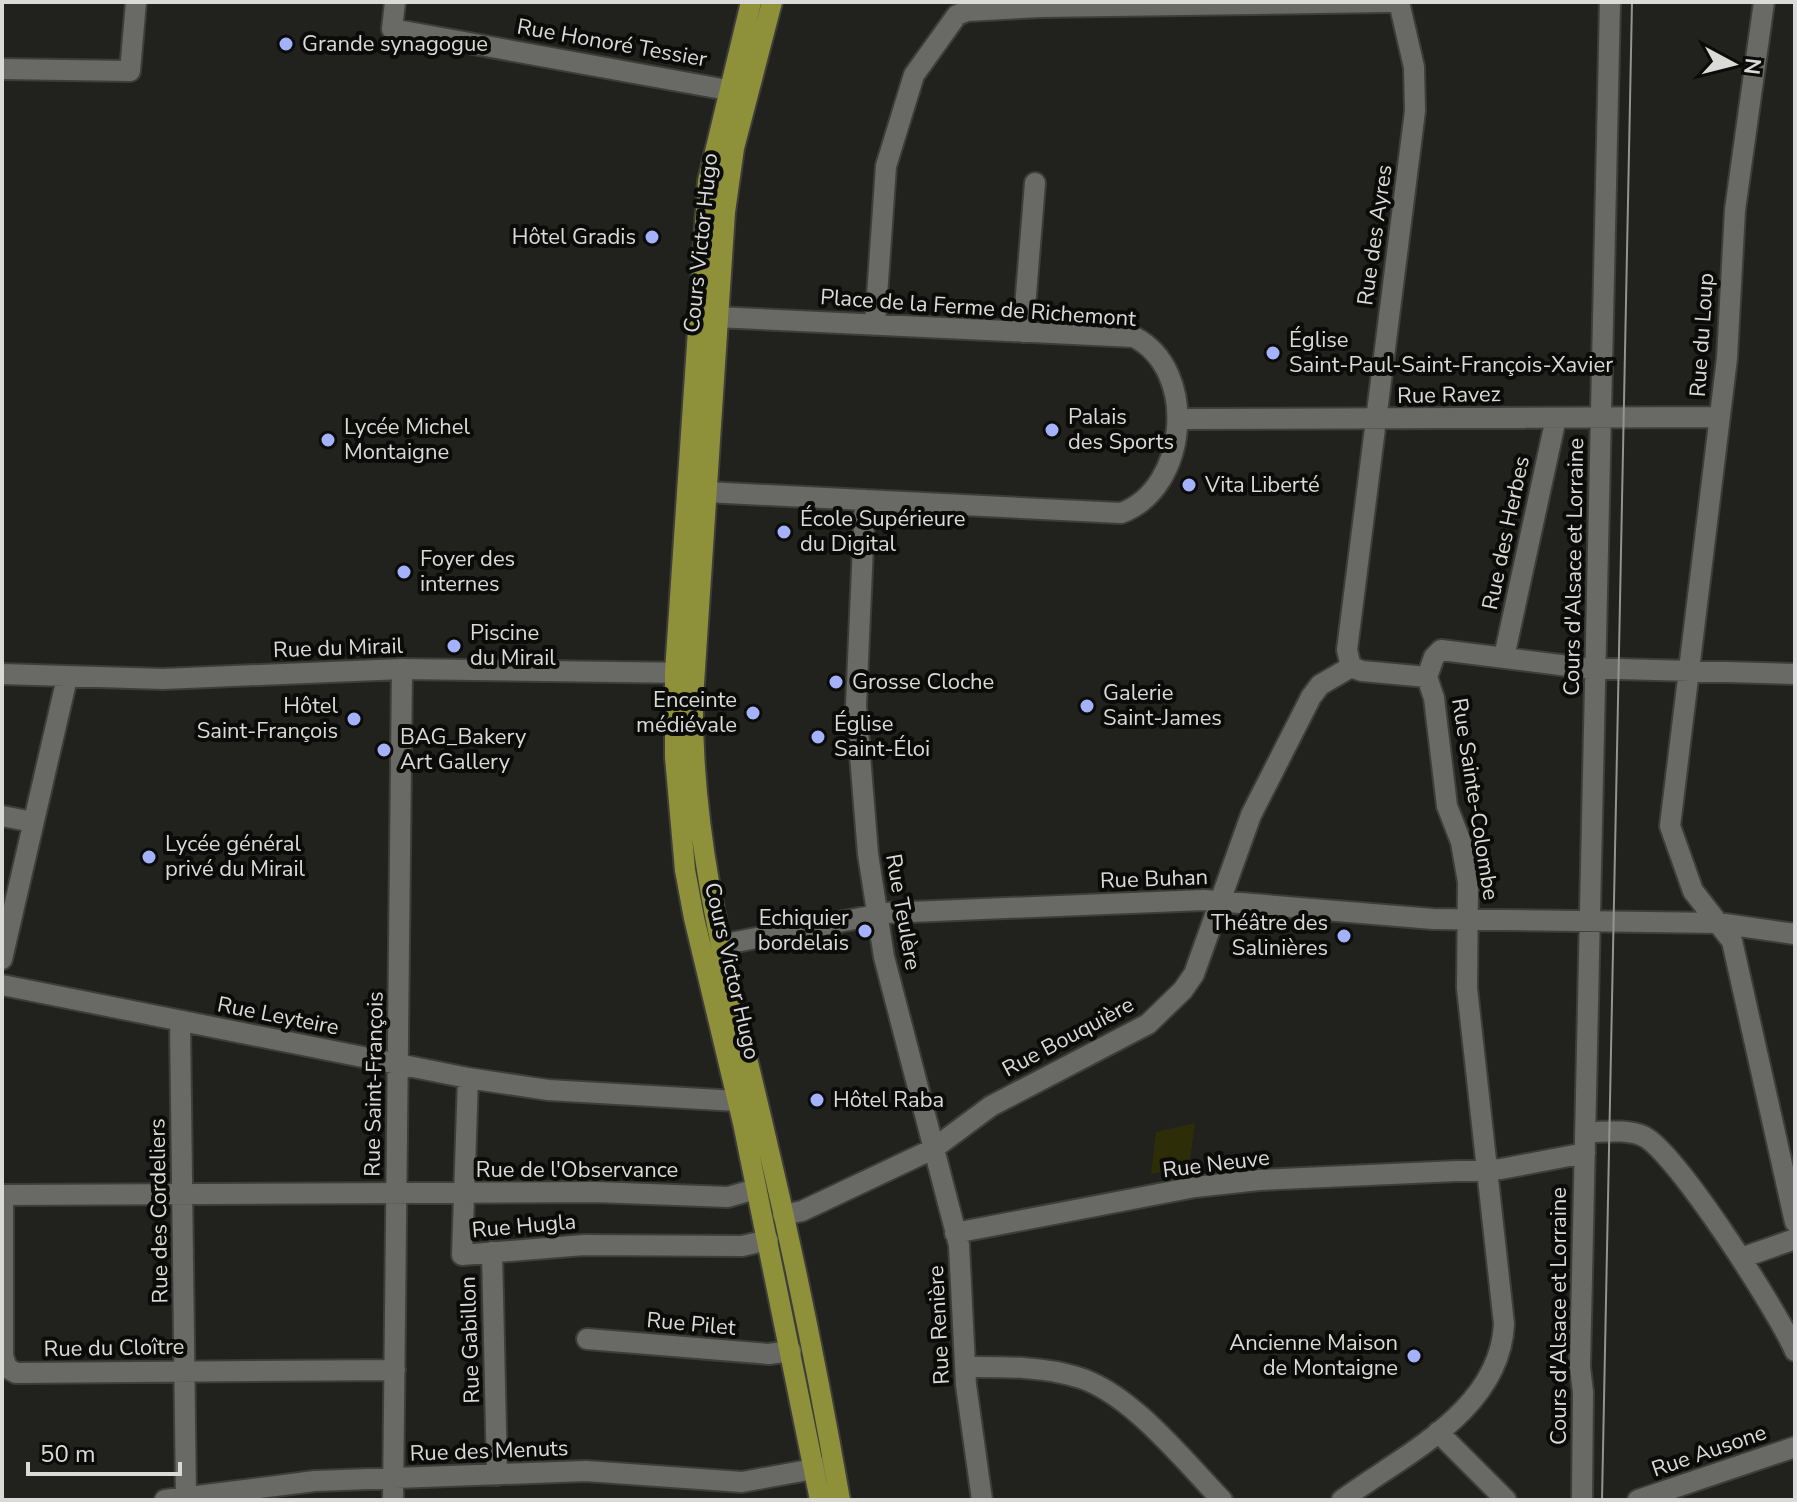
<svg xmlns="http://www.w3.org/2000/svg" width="1797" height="1502" font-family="'Nunito Sans',sans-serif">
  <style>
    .green { fill: #2d2d07 }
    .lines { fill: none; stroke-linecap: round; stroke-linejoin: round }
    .minor-casing { stroke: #3d3d3a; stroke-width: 24 }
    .major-casing { stroke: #3d3d3a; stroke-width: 24 }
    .minor { stroke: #696965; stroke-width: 20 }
    .major { stroke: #8f913a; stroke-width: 20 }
    .tram { stroke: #939491; stroke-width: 2 }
    .poi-dot { fill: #a4b2fc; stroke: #0b0b09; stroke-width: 3 }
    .labels { text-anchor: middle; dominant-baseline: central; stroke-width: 8; stroke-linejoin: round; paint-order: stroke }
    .street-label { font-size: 22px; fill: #dadad8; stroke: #0b0b09 }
    .poi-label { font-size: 22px; fill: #dadad8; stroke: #0b0b09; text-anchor: start }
  </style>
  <rect width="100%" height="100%" fill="#21221e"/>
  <path class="green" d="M1195,1123L1189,1167L1151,1174L1156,1132Z"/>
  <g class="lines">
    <g class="minor-casing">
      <path id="minor" d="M395,2L392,29L744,93
        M1399,2L1414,67L1415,111L1347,650L1351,667L1362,671L1427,677L1434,657L1441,650L1584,668L1795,674
        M1764,2L1735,210L1727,358L1670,826L1693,891L1732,941L1795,1222
        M2,69L130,71L136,2
        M875,325L886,166L914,75L957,15L967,11L1041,7L1387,2
        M1023,332L1035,183
        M1179,419L1720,417
        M694,485L706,492L1121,513C1188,489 1199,370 1134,337L716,317L705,321
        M865,500L856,706L868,854L884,957L959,1245L966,1385L982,1500
        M1504,657L1556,418
        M2,674L163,679L402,669L690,673
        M2,816L33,822
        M710,957L720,945L886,913L1204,900L1433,919L1718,923L1795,934
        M2,959L67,678
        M2,985L468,1078L548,1090L754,1102
        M180,1021L186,1500
        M468,1078L462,1255L584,1245L742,1246L768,1240
        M1588,1132C1604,1132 1627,1129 1643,1136C1675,1150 1779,1313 1795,1351
        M2,1195L595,1192L728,1197L756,1189
        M3,1195V1356L7,1368L16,1373L395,1370
        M783,1215L802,1211L933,1149L991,1106L1148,1024L1183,990L1194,974L1251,815L1311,697L1320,685L1351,667
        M955,1233L1195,1187L1259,1180L1501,1169L1585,1153
        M492,1252L497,1475
        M1741,1258L1795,1239
        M587,1339L769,1354L791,1351
        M966,1367C1002,1367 1042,1366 1077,1377C1130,1392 1184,1461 1222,1500
        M1438,1432L1506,1500
        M165,1500L315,1481L586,1471L742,1482L830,1466
        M393,1500L402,669
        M1342,1500C1404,1454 1500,1411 1504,1324L1467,988L1468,882L1461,842L1447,806L1434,698L1427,677
        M1582,1500L1583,1392L1580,1367L1610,2
        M1638,1500L1795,1447"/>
    </g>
    <g class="major-casing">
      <path id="major" d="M751,2L708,181L675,672V757L685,870L694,918L743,1123L820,1500
        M772,2L734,148L725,212L693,699C691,844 729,981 762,1121C792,1246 818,1373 840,1500"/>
    </g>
    <use href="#minor" class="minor"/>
    <use href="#major" class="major"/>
    <path class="tram" d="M1602,1500L1632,2"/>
  </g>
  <g class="poi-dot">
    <circle cx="286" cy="44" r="8"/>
    <circle cx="652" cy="237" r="8"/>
    <circle cx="1273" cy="353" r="8"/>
    <circle cx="1052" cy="430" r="8"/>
    <circle cx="328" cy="440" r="8"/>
    <circle cx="1189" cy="485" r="8"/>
    <circle cx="784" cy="532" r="8"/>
    <circle cx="404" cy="572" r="8"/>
    <circle cx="454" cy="646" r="8"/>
    <circle cx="836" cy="682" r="8"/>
    <circle cx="1087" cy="706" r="8"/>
    <circle cx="753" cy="713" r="8"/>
    <circle cx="354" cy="719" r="8"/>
    <circle cx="818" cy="737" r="8"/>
    <circle cx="384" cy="750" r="8"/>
    <circle cx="149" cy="857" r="8"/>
    <circle cx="865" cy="931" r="8"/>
    <circle cx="1344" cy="936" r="8"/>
    <circle cx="817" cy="1100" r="8"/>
    <circle cx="1414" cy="1356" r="8"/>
  </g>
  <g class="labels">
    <g class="street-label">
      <text transform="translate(612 43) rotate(10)">Rue Honoré Tessier</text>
      <text transform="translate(1375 235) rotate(-82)">Rue des Ayres</text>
      <text transform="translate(701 243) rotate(-84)">Cours Victor Hugo</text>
      <text transform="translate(978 308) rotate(4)">Place de la Ferme de Richemont</text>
      <text transform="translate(1702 335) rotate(-86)">Rue du Loup</text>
      <text transform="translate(1449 395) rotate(-1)">Rue Ravez</text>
      <text transform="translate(1506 533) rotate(-78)">Rue des Herbes</text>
      <text transform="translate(1574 567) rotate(-89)">Cours d'Alsace et Lorraine</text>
      <text transform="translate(338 648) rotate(-2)">Rue du Mirail</text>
      <text transform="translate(1475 799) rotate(81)">Rue Sainte-Colombe</text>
      <text transform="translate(1154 879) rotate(-2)">Rue Buhan</text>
      <text transform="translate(903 912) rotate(80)">Rue Teulère</text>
      <text transform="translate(732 971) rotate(77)">Cours Victor Hugo</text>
      <text transform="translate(278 1016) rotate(11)">Rue Leyteire</text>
      <text transform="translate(1068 1037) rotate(-28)">Rue Bouquière</text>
      <text transform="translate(374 1084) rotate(-89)">Rue Saint-François</text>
      <text transform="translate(1216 1164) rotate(-7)">Rue Neuve</text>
      <text x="577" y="1170">Rue de l'Observance</text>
      <text transform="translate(159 1211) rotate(-91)">Rue des Cordeliers</text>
      <text transform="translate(524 1226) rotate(-5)">Rue Hugla</text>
      <text transform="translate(1559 1316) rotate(-90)">Cours d'Alsace et Lorraine</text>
      <text transform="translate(691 1324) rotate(5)">Rue Pilet</text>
      <text transform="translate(939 1325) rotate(-93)">Rue Renière</text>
      <text transform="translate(470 1340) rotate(-92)">Rue Gabillon</text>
      <text transform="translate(114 1348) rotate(-1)">Rue du Cloître</text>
      <text transform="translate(489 1451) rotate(-2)">Rue des Menuts</text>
      <text transform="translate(1709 1451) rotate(-19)">Rue Ausone</text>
    </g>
    <g class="poi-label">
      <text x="302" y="44">Grande synagogue</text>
      <text x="636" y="237" text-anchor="end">Hôtel Gradis</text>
      <text x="1289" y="340">Église<tspan x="1289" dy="25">Saint-Paul-Saint-François-Xavier</tspan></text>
      <text x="1068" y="417">Palais<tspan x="1068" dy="25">des Sports</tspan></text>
      <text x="344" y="427">Lycée Michel<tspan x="344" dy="25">Montaigne</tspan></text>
      <text x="1205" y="485">Vita Liberté</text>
      <text x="800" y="519">École Supérieure<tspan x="800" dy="25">du Digital</tspan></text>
      <text x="420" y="559">Foyer des<tspan x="420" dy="25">internes</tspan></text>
      <text x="470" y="633">Piscine<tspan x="470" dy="25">du Mirail</tspan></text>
      <text x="852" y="682">Grosse Cloche</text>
      <text x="1103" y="693">Galerie<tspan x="1103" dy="25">Saint-James</tspan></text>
      <text x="737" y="700" text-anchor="end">Enceinte<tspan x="737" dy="25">médiévale</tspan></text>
      <text x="338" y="706" text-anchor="end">Hôtel<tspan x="338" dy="25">Saint-François</tspan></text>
      <text x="834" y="724">Église<tspan x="834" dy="25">Saint-Éloi</tspan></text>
      <text x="400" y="737">BAG_Bakery<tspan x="400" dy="25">Art Gallery</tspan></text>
      <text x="165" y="844">Lycée général<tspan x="165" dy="25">privé du Mirail</tspan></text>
      <text x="849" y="918" text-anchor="end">Echiquier<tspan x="849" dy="25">bordelais</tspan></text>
      <text x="1328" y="923" text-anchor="end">Théâtre des<tspan x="1328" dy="25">Salinières</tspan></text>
      <text x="833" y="1100">Hôtel Raba</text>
      <text x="1398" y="1343" text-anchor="end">Ancienne Maison<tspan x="1398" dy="25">de Montaigne</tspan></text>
    </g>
  </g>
  <rect width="1797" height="1502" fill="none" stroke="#dadad8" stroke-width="8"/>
  <g transform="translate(1733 64) rotate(97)" stroke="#0b0b09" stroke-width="6" paint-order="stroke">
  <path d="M0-6L14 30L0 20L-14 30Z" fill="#dadad8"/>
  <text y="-12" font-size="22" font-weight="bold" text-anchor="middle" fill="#dadad8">N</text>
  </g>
  <path d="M28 1462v12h152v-12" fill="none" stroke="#dadad8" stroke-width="4"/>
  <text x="40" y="1462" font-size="24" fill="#dadad8" stroke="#0b0b09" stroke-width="6" paint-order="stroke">50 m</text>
</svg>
